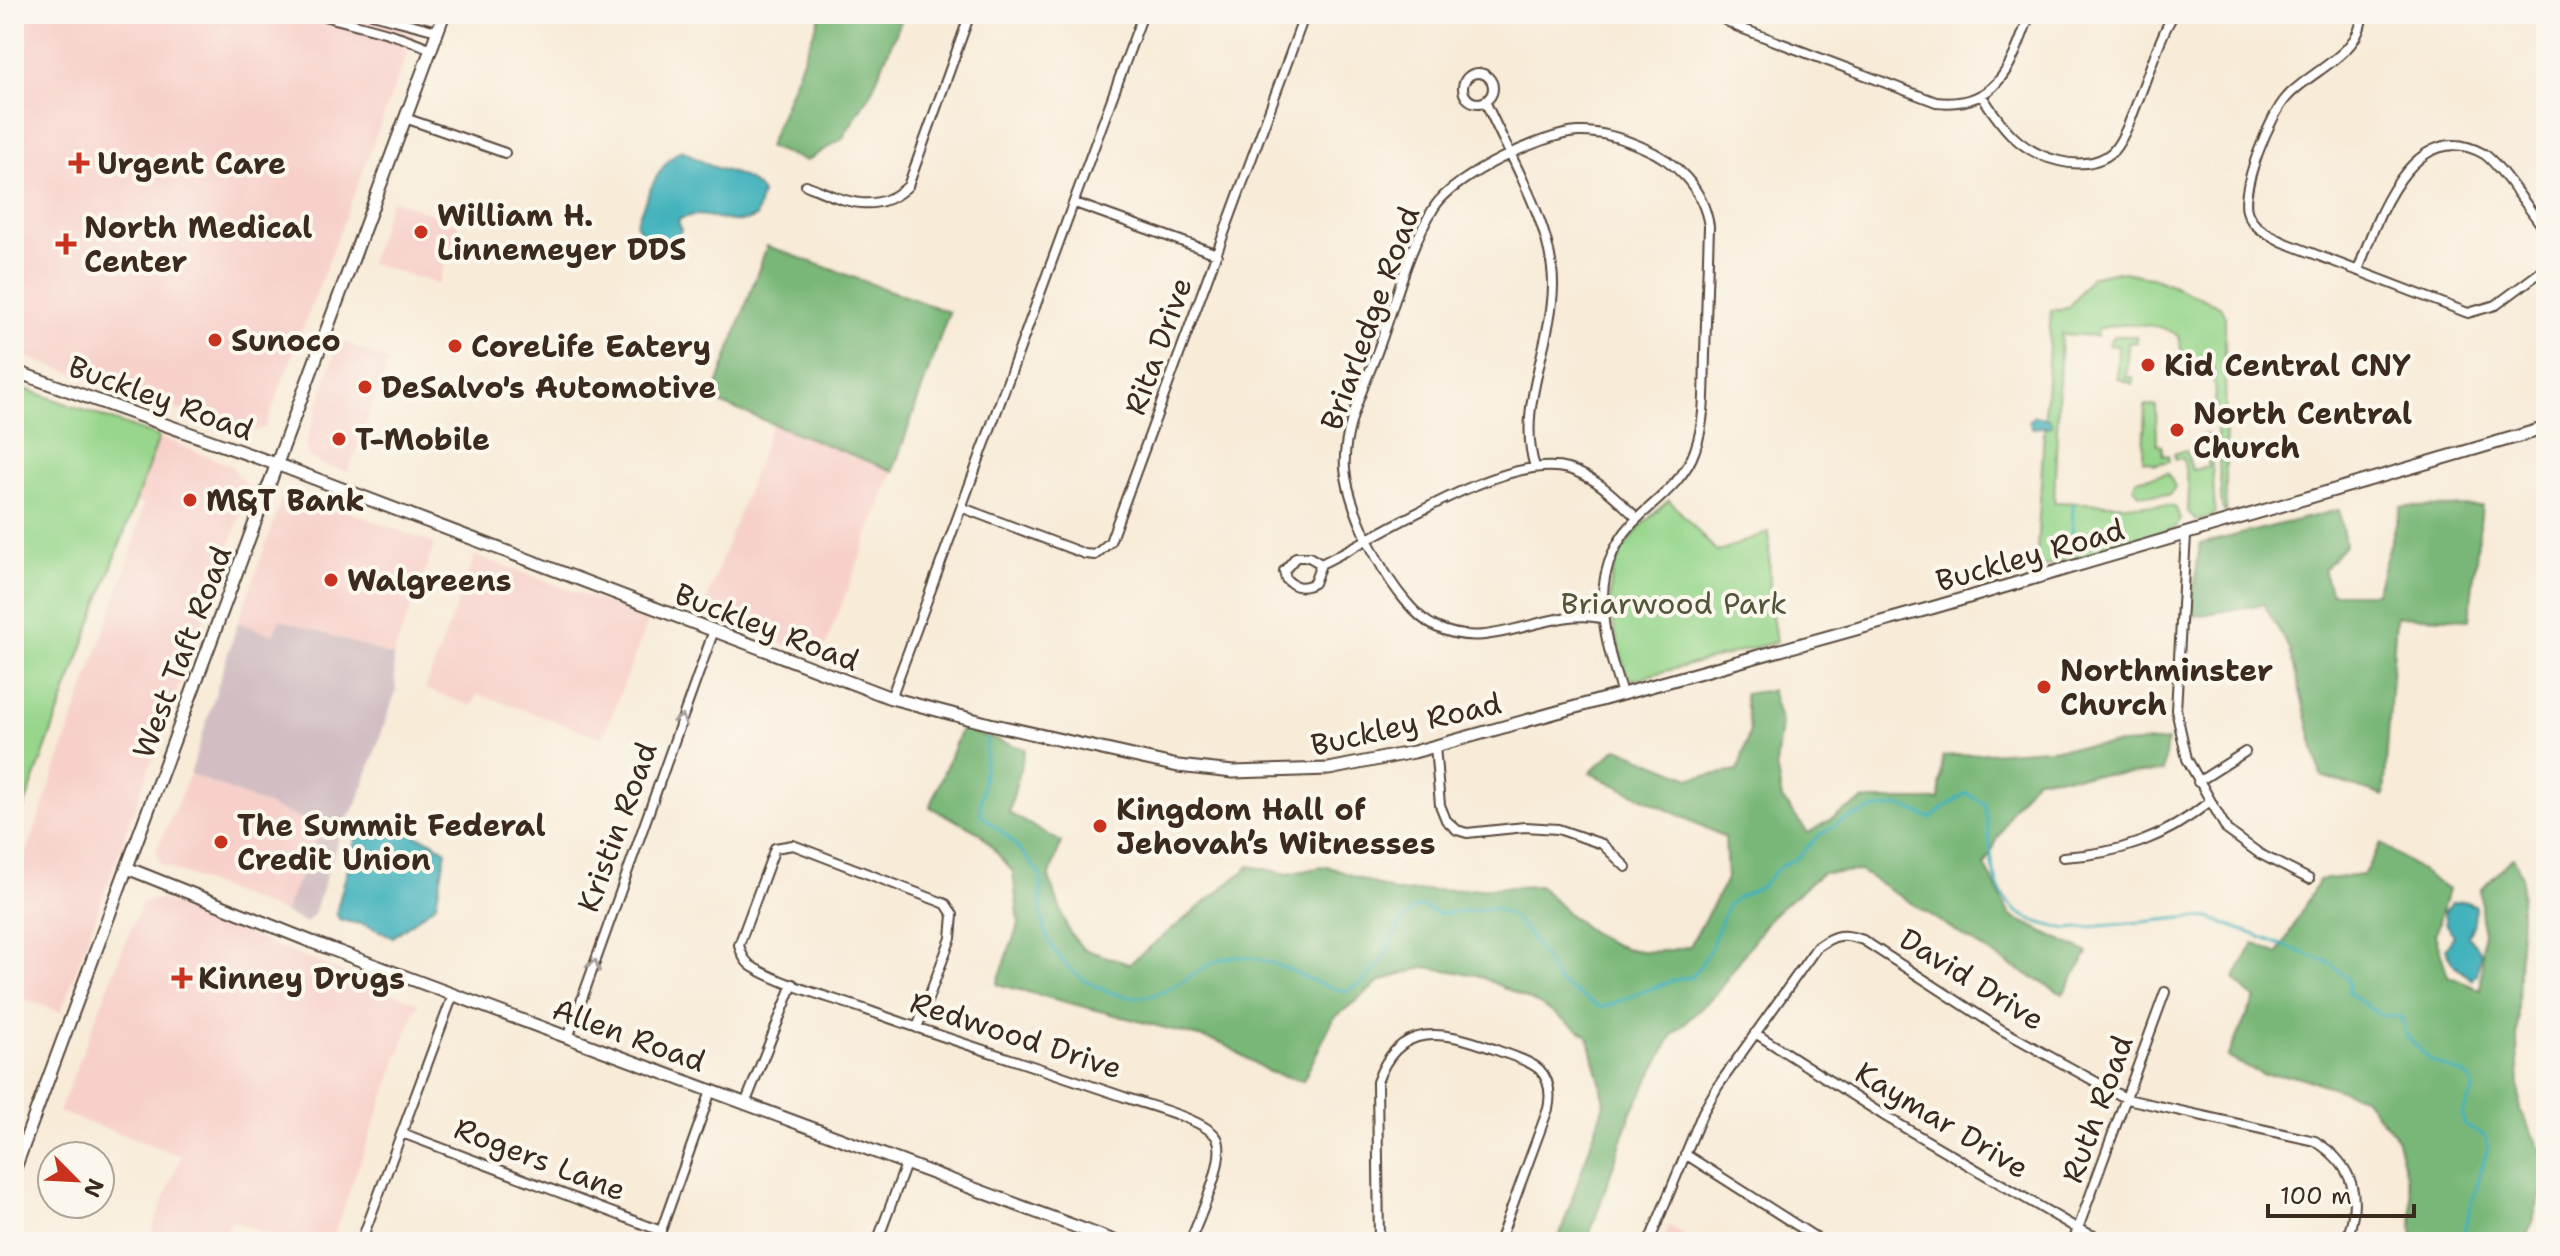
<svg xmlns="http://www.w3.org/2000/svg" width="2560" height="1256" font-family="'Shantell Sans',sans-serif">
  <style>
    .built { fill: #f7d0ca }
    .industrial { fill: #d2bec2 }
    .green { fill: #97d68c; stroke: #698055; stroke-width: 2 }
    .forest { fill: #79b778; stroke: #5a704b; stroke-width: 2 }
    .water { fill: #42b2bc; stroke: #3e6e6d; stroke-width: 2 }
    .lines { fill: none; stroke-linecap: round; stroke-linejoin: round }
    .stream { stroke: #42b2bc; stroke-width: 3 }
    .street-casing { stroke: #57473a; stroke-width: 12 }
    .secondary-casing { stroke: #57473a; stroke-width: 15 }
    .street { stroke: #fff; stroke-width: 8 }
    .secondary { stroke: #fff; stroke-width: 11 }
    .oneway { stroke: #a79f9a }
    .poi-dot { fill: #c8321e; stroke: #fbf7ec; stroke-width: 3 }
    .labels { text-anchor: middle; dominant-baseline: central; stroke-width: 8; stroke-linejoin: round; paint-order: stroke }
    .poi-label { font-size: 30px; font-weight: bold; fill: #3b2a1e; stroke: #fbf7ec; text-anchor: start }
    .street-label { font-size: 30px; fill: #3b2a1e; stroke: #fbf7ec }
    .park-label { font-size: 30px; fill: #52553a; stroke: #fbf7ec }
  </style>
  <rect width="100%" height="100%" fill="#fbf7ec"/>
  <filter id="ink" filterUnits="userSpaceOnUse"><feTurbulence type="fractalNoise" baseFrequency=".0125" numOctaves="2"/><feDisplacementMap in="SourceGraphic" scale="16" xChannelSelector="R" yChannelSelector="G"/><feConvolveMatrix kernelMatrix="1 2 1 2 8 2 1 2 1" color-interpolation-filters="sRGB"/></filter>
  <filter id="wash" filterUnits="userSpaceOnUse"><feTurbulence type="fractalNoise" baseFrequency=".006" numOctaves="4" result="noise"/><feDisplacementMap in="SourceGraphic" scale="32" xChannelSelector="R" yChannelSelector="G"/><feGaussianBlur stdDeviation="1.8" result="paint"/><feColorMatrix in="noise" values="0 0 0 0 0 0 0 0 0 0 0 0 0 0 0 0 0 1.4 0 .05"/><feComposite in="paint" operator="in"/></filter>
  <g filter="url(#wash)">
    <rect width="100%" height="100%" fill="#f8ebd8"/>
    <path class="built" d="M14,14L422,15L265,428L247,433L14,353V82L29,39L14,34Z
      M391,199L459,224L438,284L369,263Z
      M339,340L389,361L348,472L320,464L309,457L305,446Z
      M772,424L893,471L821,658L702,612Z
      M159,437L230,465L250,489L61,1012L14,996V889L131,554L143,505L135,502Z
      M304,495L435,544L393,656L280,619L273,635L238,622L281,501Z
      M475,555L649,619L603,738L478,694L472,706L425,689Z
      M190,774L322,827L284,913L160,864L156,851Z
      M160,899L418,1003L331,1242H289L231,1220L222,1242L148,1240L181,1156L59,1112L141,903Z
      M1669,1226L1695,1242H1663Z"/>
    <path class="industrial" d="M280,619L393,656L396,691L357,804L343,824L314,914L306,923L284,913L321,827L190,774L238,622L273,635Z"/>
    <path class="green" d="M2117,271L2155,278L2220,306L2225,317L2226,514L2222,508L2213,368L2185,365L2178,336C2161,321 2118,323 2098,329L2097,336L2061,334L2054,502L2170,506L2176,508L2180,519L2176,528L2036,569L2051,310L2068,308L2091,277Z
      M2113,336H2137V342L2128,343L2126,377H2133V384L2117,378L2118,346L2108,345Z
      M14,385L159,437L14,835Z
      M2145,405L2156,406L2157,444L2161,445L2163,456L2168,455L2169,461L2156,464L2143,461Z
      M2203,435H2210L2215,512L2211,517L2196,521L2188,512L2189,489L2183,458L2175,459L2174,454L2186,450L2192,470L2209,467Z
      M2168,473L2175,487L2169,495L2140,494L2133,488L2136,480Z
      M1669,500L1717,552L1769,532L1770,601L1776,642L1631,680C1623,670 1621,652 1617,639C1598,571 1619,544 1669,500Z"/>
    <path class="forest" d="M821,14H904L872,90L842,139L806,161L768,147Z
      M767,246L949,312L893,471L712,400Z
      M2482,506L2469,619L2396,616L2384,796L2321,776L2290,650L2264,604L2190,617L2200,544L2339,510L2345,545L2323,570L2331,593H2376L2401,507Z
      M1771,690L1781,723L1776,766L1782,799L1808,833L1863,800H1939L1943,756L2167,741L2163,772L2036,778L2012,809L1985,865L2010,916L2088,953L2063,994L2011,966L1860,871L1822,873L1771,916L1716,994L1673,1034L1632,1111L1587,1242L1558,1241L1605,1101L1588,1036L1541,1005L1477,975L1425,967L1381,981L1333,1019L1303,1081L1269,1072L1222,1043L997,984L1019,923L1013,872L980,833L930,807L961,729L1025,749L1009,813L1061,842L1049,878L1069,932L1083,949L1129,964L1250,866L1288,874L1327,866L1396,892L1540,886C1587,933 1619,965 1690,946L1727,879L1725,837L1590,773L1617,748L1690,778L1738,771L1750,730L1744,694Z
      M2381,843L2448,890L2435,935L2448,976L2481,990L2483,934L2480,890L2513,857L2522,876L2517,1041L2520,1111L2546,1160V1180L2525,1242H2413L2411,1195L2396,1136L2363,1097L2296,1076L2263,1075L2227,1057L2255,999L2234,979L2254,943L2278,954L2319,880L2363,875Z"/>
    <path class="water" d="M681,150C691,154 700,162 711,166C732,174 747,174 762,193L756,217C727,231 706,205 678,220L681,230L677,239L669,242L641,234L636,223C647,197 657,165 681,150Z
      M2034,416L2050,419L2052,426L2032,428L2029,421Z
      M375,820L431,841L446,851L436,904L393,937L366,925L340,920L336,913L357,833Z
      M2464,901L2475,906L2474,922L2468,936L2481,952L2477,974L2472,980L2452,962L2445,949L2454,935L2446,925L2444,913L2451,903Z"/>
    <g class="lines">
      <path class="stream" d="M2072,556L2073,504
        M987,738L980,814L1010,839L1041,875C1041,897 1039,920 1049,941C1067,978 1117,1006 1157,994C1183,986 1208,958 1235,957C1276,955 1308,985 1346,991C1399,968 1385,922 1420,906L1439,914L1496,908L1514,918L1532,939L1558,982L1601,1008L1671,981L1693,976L1708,954L1727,907L1736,898L1761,887L1780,866L1796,859L1818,836L1840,822L1873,809L1901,806L1930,818L1966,793L1985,804C1995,872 1984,918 2069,929L2193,917L2210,918L2330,963L2348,979L2349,993L2380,1015L2401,1017L2405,1034L2431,1061L2464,1075L2472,1082L2473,1091L2462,1114L2464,1124L2485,1136L2488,1146L2461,1242"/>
    </g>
  </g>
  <g filter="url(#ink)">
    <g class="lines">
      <g class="street-casing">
        <path id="street" d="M280,14V17C293,17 312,12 324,16C360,26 396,33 431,49
          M372,14L437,31
          M1714,14L1738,27L1936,102C1999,109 2012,63 2030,14
          M2362,14C2362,54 2311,70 2287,97C2270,115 2241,187 2247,211C2252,228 2268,234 2283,242L2468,313L2496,305L2546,268
          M2545,14L2546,16
          M1738,27L1743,14
          M1463 88a15 15 0 1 1 30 0a15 15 0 1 1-30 0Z
          M1982,96C2002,127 2020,152 2059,161C2075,165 2097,165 2111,153C2132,135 2153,45 2174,14
          M1486,103C1509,156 1554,227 1553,286C1552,345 1516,409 1535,467
          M405,118L505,153
          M806,185C842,200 875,217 908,186L970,14
          M1075,203L1217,254
          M2358,271C2374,225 2412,113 2484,154C2500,164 2532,214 2546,231
          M963,508L1085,554L1095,555L1110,542L1305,14
          M2186,535L2176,710L2187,759L2227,830L2260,854L2309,879
          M1296,557H1309L1321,564L1314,583C1303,589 1295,588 1286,579L1284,571Z
          M1321,564C1380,536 1505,452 1568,469C1597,477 1617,499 1637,518
          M1601,618C1544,607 1492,654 1436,627C1394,607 1349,513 1345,469C1342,428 1366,384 1379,347C1396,301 1408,248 1435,206C1455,176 1542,134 1578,132C1601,131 1622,138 1642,147C1676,161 1703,188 1709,226C1708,269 1706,311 1705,354C1704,385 1706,420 1695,450C1686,477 1662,496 1642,514C1585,565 1601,630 1622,694
          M891,698L1143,14
          M1435,746L1440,805L1446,820L1457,830L1467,833L1525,827L1558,829L1602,844L1626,867
          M2198,782L2245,752
          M2063,857C2119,854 2165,838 2209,802
          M917,1028L951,938L953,915L946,904L793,845L775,848L739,945C742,956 746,964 756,969C789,987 829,997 864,1009C952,1041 1041,1068 1130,1099C1150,1106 1206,1120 1217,1138C1228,1158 1198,1220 1190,1242
          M1755,1033L1883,1115L2078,1229L2108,1242
          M568,1038L713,633
          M745,1104L793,984
          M402,1133L661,1231
          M1685,1154L1823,1242
          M361,1242L453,995
          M657,1242L711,1091
          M877,1242L906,1164
          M1379,1242L1377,1082C1399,1020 1444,1031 1494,1049C1508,1055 1527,1059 1539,1069C1550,1080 1551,1095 1548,1109L1499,1242
          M1649,1242L1703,1112L1718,1086L1817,947C1835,934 1843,933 1863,940L2002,1030L2127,1099L2315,1141C2355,1166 2362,1198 2346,1242
          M2073,1242L2165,992"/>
      </g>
      <g class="secondary-casing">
        <path id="secondary" d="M14,371L287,468L891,698L990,724L1178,766L1233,772L1329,769L1414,752L1935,607L2546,428
          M127,868L312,942L1117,1242
          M14,1171L444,14"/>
      </g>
      <use href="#street" class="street"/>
      <use href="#secondary" class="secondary"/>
    </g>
    <defs><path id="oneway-chevron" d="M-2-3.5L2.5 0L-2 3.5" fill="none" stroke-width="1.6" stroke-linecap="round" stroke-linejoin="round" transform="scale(2)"/></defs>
    <g class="oneway">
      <use href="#oneway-chevron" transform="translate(681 720) rotate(-70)"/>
      <use href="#oneway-chevron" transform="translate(594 965) rotate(-71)"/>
    </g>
  </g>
  <g class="poi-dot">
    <path d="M75 151h8v8h8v8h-8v8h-8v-8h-8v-8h8z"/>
    <circle cx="421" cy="232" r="8"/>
    <path d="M62 232h8v8h8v8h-8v8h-8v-8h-8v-8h8z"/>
    <circle cx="215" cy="340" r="8"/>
    <circle cx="455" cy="346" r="8"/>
    <circle cx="2148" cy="365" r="8"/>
    <circle cx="365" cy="387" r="8"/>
    <circle cx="2177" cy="430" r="8"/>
    <circle cx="339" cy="439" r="8"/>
    <circle cx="190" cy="500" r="8"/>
    <circle cx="331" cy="580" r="8"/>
    <circle cx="2044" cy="687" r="8"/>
    <circle cx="1100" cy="826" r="8"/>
    <circle cx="221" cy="842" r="8"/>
    <path d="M178 966h8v8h8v8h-8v8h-8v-8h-8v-8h8z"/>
  </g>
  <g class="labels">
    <g class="poi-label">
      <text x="97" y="163">Urgent Care</text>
      <text x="437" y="215">William H.<tspan x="437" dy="34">Linnemeyer DDS</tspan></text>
      <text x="84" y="227">North Medical<tspan x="84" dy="34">Center</tspan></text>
      <text x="231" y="340">Sunoco</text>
      <text x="471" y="346">CoreLife Eatery</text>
      <text x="2164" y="365">Kid Central CNY</text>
      <text x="381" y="387">DeSalvo's Automotive</text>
      <text x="2193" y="413">North Central<tspan x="2193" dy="34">Church</tspan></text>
      <text x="355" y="439">T-Mobile</text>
      <text x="206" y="500">M&amp;T Bank</text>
      <text x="347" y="580">Walgreens</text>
      <text x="2060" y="670">Northminster<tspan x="2060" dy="34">Church</tspan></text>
      <text x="1116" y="809">Kingdom Hall of<tspan x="1116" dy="34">Jehovah’s Witnesses</tspan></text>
      <text x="237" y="825">The Summit Federal<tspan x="237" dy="34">Credit Union</tspan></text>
      <text x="198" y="978">Kinney Drugs</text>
    </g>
    <g class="street-label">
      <text transform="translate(1370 318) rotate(-70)">Briarledge Road</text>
      <text transform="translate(1158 346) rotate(-70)">Rita Drive</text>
      <text transform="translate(161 398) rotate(20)">Buckley Road</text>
      <text transform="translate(2030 555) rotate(-16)">Buckley Road</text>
      <text transform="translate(767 627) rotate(21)">Buckley Road</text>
      <text transform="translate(182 652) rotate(-69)">West Taft Road</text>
      <text transform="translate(1406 724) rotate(-13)">Buckley Road</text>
      <text transform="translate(617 827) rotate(-70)">Kristin Road</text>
      <text transform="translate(1972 979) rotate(32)">David Drive</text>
      <text transform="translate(629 1035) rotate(20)">Allen Road</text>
      <text transform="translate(1016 1035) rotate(18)">Redwood Drive</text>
      <text transform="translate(2097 1109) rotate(-70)">Ruth Road</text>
      <text transform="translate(1942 1120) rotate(31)">Kaymar Drive</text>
      <text transform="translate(540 1159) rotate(21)">Rogers Lane</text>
    </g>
    <g class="park-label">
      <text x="1674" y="603">Briarwood Park</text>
    </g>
  </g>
  <rect width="2560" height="1256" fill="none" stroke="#fbf7ec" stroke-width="48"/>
  <g transform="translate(76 1180) rotate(114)"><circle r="38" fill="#fbf7ec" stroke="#aea59a" stroke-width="2"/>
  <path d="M0-6L14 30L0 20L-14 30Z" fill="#c8321e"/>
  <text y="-12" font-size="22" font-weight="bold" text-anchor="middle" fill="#3b2a1e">N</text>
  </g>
  <path d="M2268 1204v12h146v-12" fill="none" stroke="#3b2a1e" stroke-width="4"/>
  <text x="2280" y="1204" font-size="24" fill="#3b2a1e" stroke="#fbf7ec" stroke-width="6" paint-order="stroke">100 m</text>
</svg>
